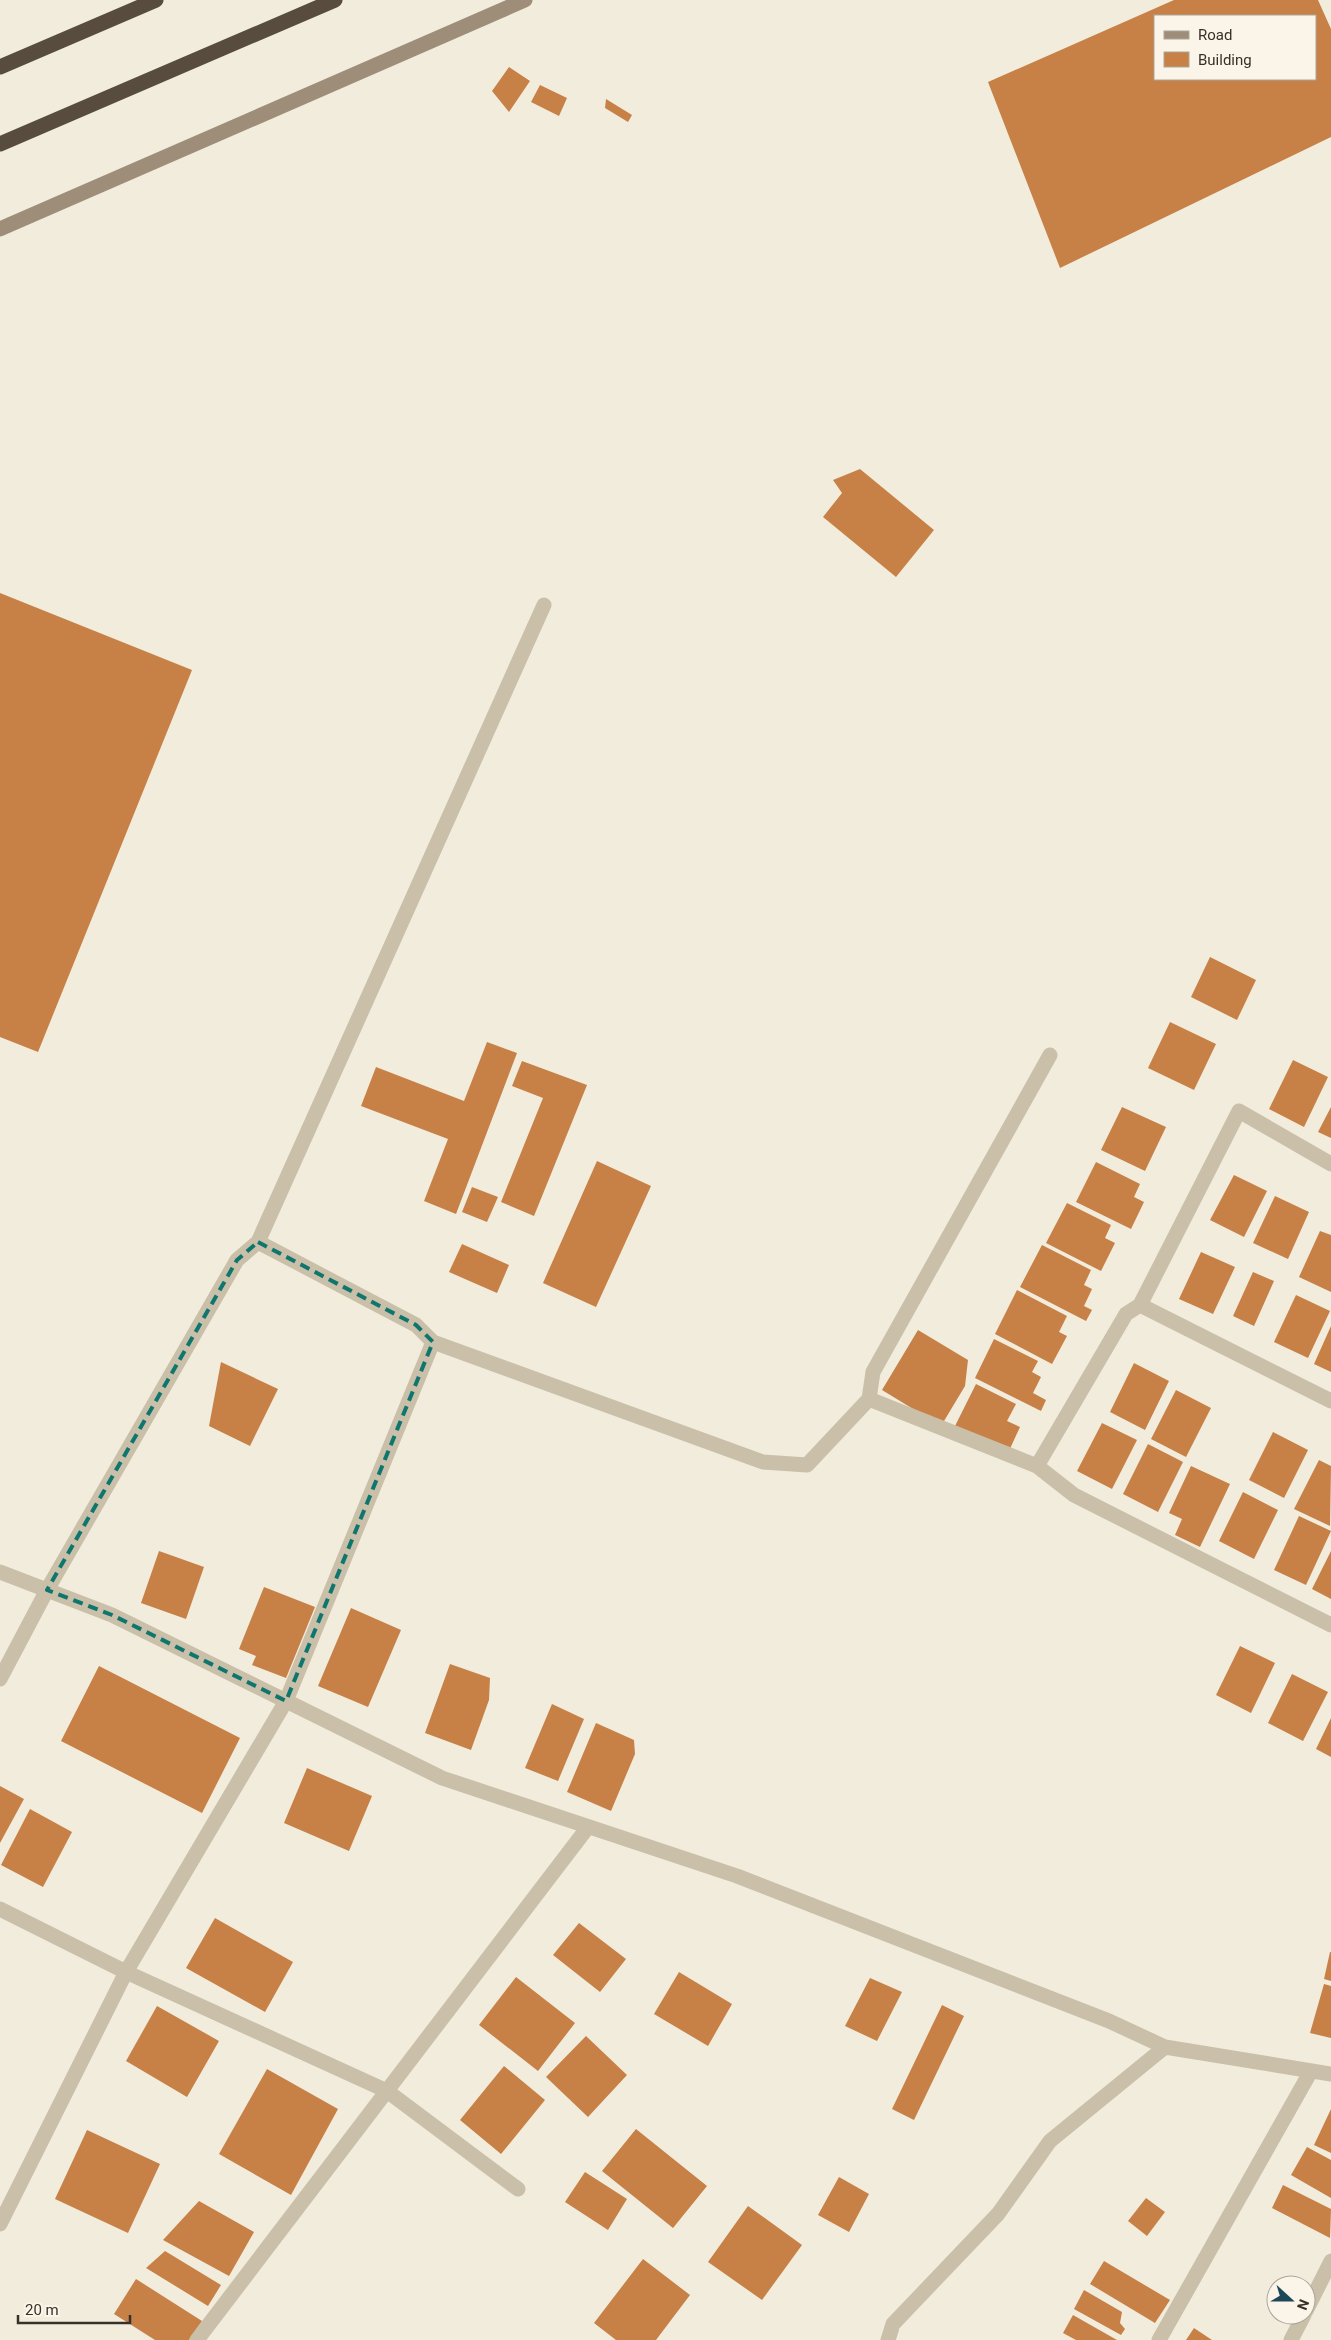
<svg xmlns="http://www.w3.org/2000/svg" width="1331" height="2340" font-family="Roboto,sans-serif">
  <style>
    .building { fill: #c78046; fill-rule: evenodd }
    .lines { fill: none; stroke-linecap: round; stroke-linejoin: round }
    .street { stroke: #cabfa8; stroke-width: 15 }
    .secondary { stroke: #9e8e79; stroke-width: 15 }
    .highway { stroke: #584c3f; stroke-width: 15 }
    .marked { fill: none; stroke: #0f766e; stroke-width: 4; stroke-dasharray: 10 6; stroke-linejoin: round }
  </style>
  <rect width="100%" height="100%" fill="#f2ecdc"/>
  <path class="building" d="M1174,0H1318L1331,29V137L1060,268L988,82ZM1155,16H1315V79H1155Z
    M509,67L530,81L509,112L492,91Z
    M540,85L567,98L559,116L531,102Z
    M606,99L632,115L628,122L605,108Z
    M860,469L934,530L896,577L823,517L842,493L833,480Z
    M0,593L192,670L38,1052L0,1037Z
    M1210,957L1256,980L1237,1020L1191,997Z
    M1170,1022L1216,1044L1194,1090L1148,1068Z
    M487,1042L517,1053L456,1214L424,1201L448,1139L361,1106L376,1067L464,1101Z
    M1293,1060L1328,1077L1304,1127L1269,1109Z
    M522,1061L587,1085L534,1216L501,1202L543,1098L512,1086Z
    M1122,1107L1166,1127L1145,1171L1101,1150Z
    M1331,1107V1138L1318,1132Z
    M597,1161L651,1186L596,1307L543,1283Z
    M1096,1162L1140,1184L1134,1197L1144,1202L1131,1229L1076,1202Z
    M1234,1175L1267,1191L1244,1237L1210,1220Z
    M472,1187L498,1197L487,1222L462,1212Z
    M1275,1196L1309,1212L1288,1259L1253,1243Z
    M1067,1203L1111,1225L1105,1238L1115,1243L1101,1271L1046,1243Z
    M1320,1231L1331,1235V1292L1299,1277Z
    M462,1244L509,1265L497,1293L449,1272Z
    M1042,1245L1091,1270L1084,1285L1092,1289L1084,1306L1092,1310L1086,1321L1020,1287Z
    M1201,1252L1235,1267L1213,1314L1179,1299Z
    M1253,1272L1274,1281L1254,1326L1233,1316Z
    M1017,1290L1067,1316L1059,1332L1067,1336L1052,1364L995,1334Z
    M1296,1295L1330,1311L1308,1358L1274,1342Z
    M1331,1326V1372L1314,1364Z
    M918,1330L968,1360L965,1386L941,1426L882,1390Z
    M994,1339L1038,1361L1032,1372L1041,1377L1033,1393L1046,1400L1041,1411L975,1378Z
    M221,1362L278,1389L250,1446L209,1426Z
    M1134,1363L1169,1381L1145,1430L1110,1412Z
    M976,1384L1016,1404L1007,1421L1020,1427L1008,1453L955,1426Z
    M1176,1390L1211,1408L1186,1457L1151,1439Z
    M1102,1423L1137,1440L1112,1489L1077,1471Z
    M1273,1432L1308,1450L1284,1498L1249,1480Z
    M1148,1444L1183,1462L1158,1512L1123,1494Z
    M1319,1460L1331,1466L1330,1526L1294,1509Z
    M1191,1466L1230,1484L1200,1547L1175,1535L1182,1519L1169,1513Z
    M1243,1492L1278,1510L1254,1559L1219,1541Z
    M1299,1516L1331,1531L1306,1585L1274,1570Z
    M159,1551L204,1567L186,1619L141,1603Z
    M1331,1551V1599L1312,1589Z
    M264,1587L315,1607L286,1678L252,1665L256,1656L239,1649Z
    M351,1608L401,1630L368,1707L318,1686Z
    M1240,1646L1275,1663L1251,1713L1216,1695Z
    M450,1664L490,1678L489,1700L471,1750L425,1733Z
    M99,1666L240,1738L202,1813L61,1741Z
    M1292,1674L1328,1692L1303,1741L1268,1723Z
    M552,1704L584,1719L558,1781L525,1768Z
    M1331,1718V1757L1316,1749Z
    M596,1723L634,1740L635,1754L611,1811L567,1792Z
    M307,1768L372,1796L349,1851L284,1823Z
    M0,1786L24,1799L0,1843Z
    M30,1809L72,1832L43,1887L1,1865Z
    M215,1918L293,1962L265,2012L186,1968Z
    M579,1923L626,1959L600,1992L553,1955Z
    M1330,1952H1331V1981L1324,1979Z
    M679,1972L732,2004L708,2046L654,2014Z
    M516,1977L575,2023L538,2071L479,2025Z
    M870,1978L902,1992L877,2041L845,2026Z
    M1324,1984L1331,1986V2038L1310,2033Z
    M942,2005L964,2016L914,2120L892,2109Z
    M157,2006L219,2041L187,2097L126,2061Z
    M586,2036L627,2075L588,2117L546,2077Z
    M504,2066L545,2100L501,2154L460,2120Z
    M267,2069L338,2109L291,2195L219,2154Z
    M1331,2109V2153L1314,2145Z
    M636,2129L707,2186L673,2228L602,2171Z
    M87,2130L160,2164L128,2233L55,2199Z
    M1307,2147L1331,2160V2198L1291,2175Z
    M585,2172L627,2199L608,2230L565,2202Z
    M839,2177L869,2194L849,2232L818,2215Z
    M1283,2185L1331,2209L1330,2238L1272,2208Z
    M1146,2198L1165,2212L1147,2236L1128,2221Z
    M199,2201L254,2232L229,2276L163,2240Z
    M748,2206L802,2245L762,2300L708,2262Z
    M165,2251L221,2285L208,2306L146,2268Z
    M643,2259L690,2295L656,2340H616L594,2323Z
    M1104,2261L1170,2300L1155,2323L1090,2284Z
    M136,2279L202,2321L189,2340H155L114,2314Z
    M1084,2290L1122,2312L1120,2323L1125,2329L1121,2335L1074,2309Z
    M1073,2315L1117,2340H1076L1063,2333Z
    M1194,2328L1212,2340H1186Z"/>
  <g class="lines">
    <path class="street" d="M258,1242L416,1325L433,1342L763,1462L807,1465L869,1399L873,1372L1050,1055
      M1140,1305L1331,1401
      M433,1342L286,1701L126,1972L387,2091L518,2189
      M869,1399L1037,1466L1074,1495L1331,1625
      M1037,1466L1126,1314L1140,1305L1239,1111L1331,1164
      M0,1572L112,1615L442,1778L737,1876L1109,2021L1165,2047L1331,2074
      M0,1679L47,1590L237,1260L258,1242L544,605
      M0,1909L126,1972L0,2224
      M1306,2311L1331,2261
      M197,2340L588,1827
      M888,2340L893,2324L998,2214L1050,2141L1165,2047
      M1159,2340L1311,2071
      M1291,2340L1304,2315"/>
    <path class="secondary" d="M0,229L525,0"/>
    <path class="highway" d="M0,67L156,0
      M0,144L335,0"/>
  </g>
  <path class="marked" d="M258,1242L416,1325L433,1342L286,1701L112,1615L47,1590L237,1260Z"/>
  <rect x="1154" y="15" width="162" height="65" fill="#faf5e8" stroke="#aca69b"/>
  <rect x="1164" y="31" width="25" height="8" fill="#9e8e79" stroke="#aca69b"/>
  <text x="1198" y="40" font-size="15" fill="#373028">Road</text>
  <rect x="1164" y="52" width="25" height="15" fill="#c78046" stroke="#aca69b"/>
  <text x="1198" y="65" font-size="15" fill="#373028">Building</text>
  <g transform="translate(1291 2300) rotate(111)"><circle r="24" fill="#faf5e8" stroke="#aca69b"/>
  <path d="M0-4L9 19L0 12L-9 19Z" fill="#1d4859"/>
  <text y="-8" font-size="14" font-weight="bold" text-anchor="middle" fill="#373028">N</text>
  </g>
  <path d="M18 2315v8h112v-8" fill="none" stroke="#373028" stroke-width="2.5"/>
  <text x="25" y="2315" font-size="15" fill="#373028" stroke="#faf5e8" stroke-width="4" paint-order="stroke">20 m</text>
</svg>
